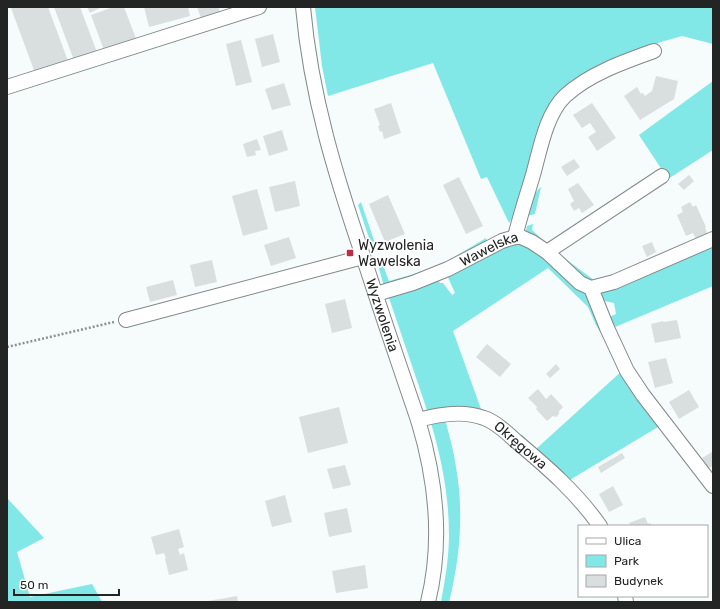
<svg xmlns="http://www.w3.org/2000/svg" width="720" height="609" font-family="Rubik,sans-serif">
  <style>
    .green { fill: #81e7e7 }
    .building { fill: #d9dede }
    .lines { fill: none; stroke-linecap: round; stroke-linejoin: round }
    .minor-casing { stroke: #838888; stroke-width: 16 }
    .path { stroke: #8c9090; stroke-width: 2.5; stroke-dasharray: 2 2; stroke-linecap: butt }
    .minor { stroke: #fff; stroke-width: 14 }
    .poi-dot { fill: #be2d48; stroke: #fff; stroke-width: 1.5 }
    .labels { text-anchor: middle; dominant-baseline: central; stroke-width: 3.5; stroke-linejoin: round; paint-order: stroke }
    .poi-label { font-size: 14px; fill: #232525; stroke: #fff; text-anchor: start }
    .street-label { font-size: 14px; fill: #232525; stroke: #fff }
  </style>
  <rect width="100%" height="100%" fill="#f6fbfb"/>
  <path class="green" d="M315,7H713V44L682,36L661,42L622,57L570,84L515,214L509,223L487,177L481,179L433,63L328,96L322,66Z
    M713,81V150L668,179L639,135Z
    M541,187L535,214L527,216C530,205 532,194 541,187Z
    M361,202L376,246L372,247L358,205Z
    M533,224L532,230L548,245L545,247L526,231L527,226Z
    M486,238L487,244L447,266L384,286L377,262L381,260L389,281L436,268Z
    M520,243L529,245L588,293L610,348L596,325L588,307L548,268L453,331L482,412L430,411L427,410L388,295L437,278L440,283H443L452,295L455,293L446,273L493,251Z
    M713,243V286L615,327L619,342L607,318L616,314L614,303L600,300L601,292Z
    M556,252L594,280H599L602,283L589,281L575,271Z
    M623,370L663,424L568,481L519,437L522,435L536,449Z
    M445,419C449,435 454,451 456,467C464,512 460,559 449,602H441C445,580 449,558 449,535C449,497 442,460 431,423Z
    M7,498L44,538L17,552L30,597L92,584L102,602H7Z"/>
  <path class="building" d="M13,7H48L68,61L35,73L11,8Z
    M54,7H80L98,55L75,63Z
    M87,7H102L90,13Z
    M113,7H124L137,41L105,53L91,15Z
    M144,7H188L190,16L149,27Z
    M197,7H218L220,12L201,18Z
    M273,34L280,62L262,67L255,39Z
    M241,40L252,82L236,86L226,44Z
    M656,76L678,81L674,99L640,120L624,96L637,87L641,94L643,93L645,96L652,91Z
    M284,83L291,105L272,110L265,89Z
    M391,103L401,133L384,139L382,131L380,132L378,126L380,125L374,109Z
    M592,103L616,138L597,151L588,137L596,132L590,123L582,128L573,115Z
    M282,130L288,150L269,156L263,136Z
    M257,139L261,150L255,151L256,155L247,157L243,144Z
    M574,159L580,167L567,176L561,167Z
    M689,175L694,181L684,190L678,184Z
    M459,177L483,226L466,234L443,185Z
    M295,181L300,206L275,212L269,187Z
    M578,183L594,205L582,213L579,208L574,211L570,204L574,201L568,189Z
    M257,189L268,229L243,236L232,196Z
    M388,195L405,234L385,242L369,204Z
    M690,202L693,207L696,205L706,227H705L707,234L696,239L693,233L686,236L677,215L683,212L681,207Z
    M289,237L296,258L271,266L264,245Z
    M652,242L656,252L647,257L642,246Z
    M212,260L217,282L195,287L190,265Z
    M173,280L177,295L150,302L146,287Z
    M345,299L352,328L332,333L325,304Z
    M677,320L681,338L655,343L651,324L663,321V322Z
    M487,344L511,364L500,377L476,357Z
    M666,358L673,383L655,388L648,362Z
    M556,364L560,369L550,378L546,374Z
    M538,389L546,399L551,394L563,407L559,411V414L556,417L553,416L547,421L536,409L537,407L528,398Z
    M689,390L699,407L679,419L669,402Z
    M339,407L348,443L308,453L299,417Z
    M712,452L713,466L708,468L702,458Z
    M622,453L625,458L601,473L598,467Z
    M345,465L351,485L333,489L327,469Z
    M613,486L623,505L609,512L599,494Z
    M285,495L292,522L272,527L265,501Z
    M347,508L352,532L329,537L324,513Z
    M645,517L648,524L650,523L652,526H631L629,523Z
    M179,529L184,547L178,549L180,555L184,553L188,570L169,575L165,559H166L164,553L156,555L151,537Z
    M365,565L368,588L336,593L332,571Z
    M237,596L238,602H208V601Z"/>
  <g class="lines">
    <g class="minor-casing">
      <g id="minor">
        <path id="s1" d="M303,7C311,97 336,177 365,262C382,315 400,367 418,420C436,479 443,541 428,602"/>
        <path d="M7,87L259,7"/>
        <path d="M515,237C520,216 527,195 533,175C540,150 546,114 565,96C589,74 623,62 654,51"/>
        <path d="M547,252L662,176"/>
        <path d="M591,288L607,328L627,371L643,395L713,486"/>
        <path id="s2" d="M376,294L413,283L448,269L502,241L515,237H521L532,242L547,252L580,283L591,288L614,282L713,239"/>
        <path d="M126,320L363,257"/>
        <path id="s3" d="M418,420C439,414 463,410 484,418C496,422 507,433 516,441C547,467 577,493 600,526"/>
        <path d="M625,596L626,602"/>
      </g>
    </g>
    <path class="path" d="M7,347L114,322"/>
    <use href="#minor" class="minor"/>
  </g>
  <rect class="poi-dot" x="346" y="249" width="8" height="8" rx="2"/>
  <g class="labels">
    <g class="poi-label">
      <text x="358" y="245">Wyzwolenia<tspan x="358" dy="16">Wawelska</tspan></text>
    </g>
    <g class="street-label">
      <text stroke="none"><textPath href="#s2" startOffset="122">Wawelska</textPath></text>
      <text stroke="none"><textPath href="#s1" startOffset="319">Wyzwolenia</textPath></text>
      <text stroke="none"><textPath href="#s3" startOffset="113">Okręgowa</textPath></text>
    </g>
  </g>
  <rect width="720" height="609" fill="none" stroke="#232525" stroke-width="16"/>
  <rect x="578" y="525" width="130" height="72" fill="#ffffff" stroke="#a7a8a8"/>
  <rect x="586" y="538" width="20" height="6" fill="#ffffff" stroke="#a7a8a8"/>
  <text x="614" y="545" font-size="12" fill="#232525">Ulica</text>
  <rect x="586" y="555" width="20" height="12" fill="#81e7e7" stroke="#a7a8a8"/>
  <text x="614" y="565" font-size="12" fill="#232525">Park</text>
  <rect x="586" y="575" width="20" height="12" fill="#d9dede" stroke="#a7a8a8"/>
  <text x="614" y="585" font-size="12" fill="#232525">Budynek</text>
  <path d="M14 589v6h105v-6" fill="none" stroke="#232525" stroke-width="2"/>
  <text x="20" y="589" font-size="12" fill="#232525" stroke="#ffffff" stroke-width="3" paint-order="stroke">50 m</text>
</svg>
